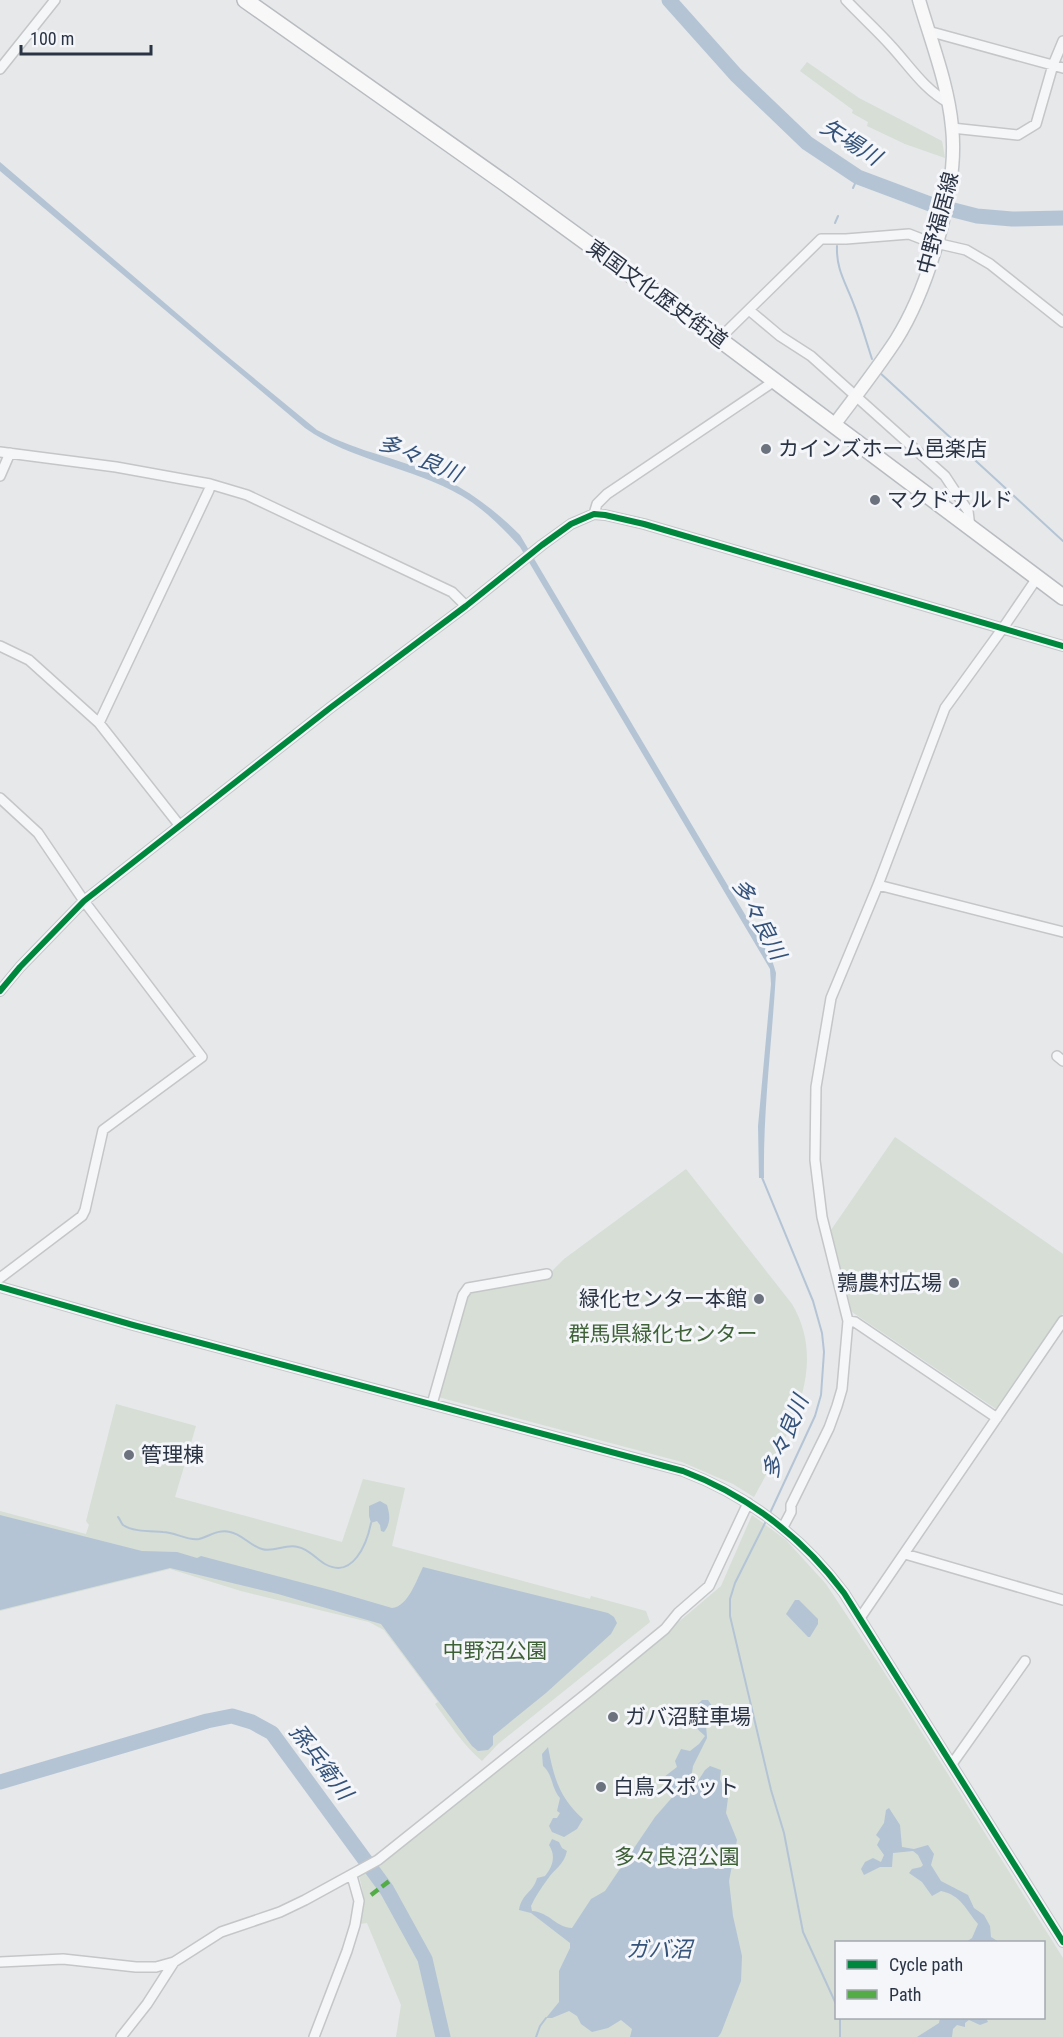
<svg xmlns="http://www.w3.org/2000/svg" width="1063" height="2037" font-family="'Roboto Condensed','Noto Sans JP',sans-serif">
  <style>
    .green { fill: #d6ded6; fill-rule: evenodd }
    .water { fill: #b4c4d5 }
    .lines { fill: none; stroke-linecap: round; stroke-linejoin: round }
    .stream { stroke: #b4c4d5; stroke-width: 2 }
    .river { stroke: #b4c4d5; stroke-width: 15 }
    .minor-casing { stroke: #c4c6c8; stroke-width: 12 }
    .major-casing { stroke: #c2c5c8; stroke-width: 15 }
    .highway-casing { stroke: #b8bbbf; stroke-width: 18 }
    .minor { stroke: #f5f6f7; stroke-width: 9 }
    .major { stroke: #f8f8f8; stroke-width: 12 }
    .highway { stroke: #f8f8f8; stroke-width: 15 }
    .quiet { stroke: #54ac47; stroke-width: 4.5; stroke-dasharray: 9 4.5; stroke-linecap: butt }
    .cycleway-casing { stroke: #f4f6f9; stroke-width: 10 }
    .cycleway { stroke: #00873e; stroke-width: 6 }
    .poi-dot { fill: #6c737f; stroke: #f4f6f9; stroke-width: 2 }
    .labels { text-anchor: middle; dominant-baseline: central; stroke-width: 6; stroke-linejoin: round; paint-order: stroke }
    .street-label { font-size: 21px; fill: #2b3445; stroke: #f4f6f9 }
    .poi-label { font-size: 21px; fill: #2b3445; stroke: #f4f6f9; text-anchor: start }
    .park-label { font-size: 21px; fill: #3f6138; stroke: #f4f6f9 }
    .water-label { font-size: 22px; font-style: italic; fill: #34527a; stroke: #f4f6f9 }
  </style>
  <rect width="100%" height="100%" fill="#e6e8ea"/>
  <path class="green" d="M807,62L859,98L942,141L945,158L905,144L867,126L868,122L852,113L853,110L800,71Z
    M895,1137L1063,1254V1313L996,1409L852,1312L831,1230Z
    M686,1169L792,1304C831,1370 785,1439 754,1497L733,1484L682,1462L438,1397L466,1297L470,1292L541,1277L548,1278L553,1270L564,1259Z
    M116,1404L196,1426L175,1497L342,1542L363,1479L405,1488L392,1546L590,1599L591,1596L646,1611L650,1622L498,1744L482,1761C463,1745 450,1724 435,1704L438,1702L384,1630L369,1622L241,1591L170,1569L0,1611V1511L86,1534L89,1525L86,1521Z
    M752,1515L786,1540L826,1584L879,1664L1063,1958V2037H396L401,2005L367,1923L359,1924C365,1901 365,1898 359,1876L383,1863L636,1658L721,1586ZM836,1942H1044V2018H836Z"/>
  <path class="water" d="M0,162L221,351L317,430C358,453 406,459 446,480C474,494 498,513 520,535L772,960L776,973C772,1041 763,1110 764,1178H759L758,1126L771,984L770,969L520,547C503,528 484,509 462,496C412,467 352,461 305,428L0,171Z
    M380,1501L387,1505C390,1515 391,1523 384,1532L381,1531L380,1525L377,1521L371,1523L369,1516V1506Z
    M0,1515L142,1551L177,1552L197,1558L201,1556L334,1591L392,1608C408,1607 417,1579 423,1567L608,1613L614,1617L617,1623L611,1634L546,1693L493,1736V1745L488,1750L478,1751L472,1746L381,1624L278,1594L170,1568L0,1610Z
    M795,1600H799L818,1619V1624L810,1637H808L786,1614Z
    M702,1700H708L712,1706L706,1725L707,1738L693,1766L691,1779L683,1797L687,1798L705,1770L710,1766L721,1770L720,1779L728,1798L726,1813L737,1840L729,1881L733,1916L742,1956L741,1981L721,2033L718,2037H630L632,2029L621,2020L608,2028L592,2032L581,2024L577,2016L569,2011L552,2018H546L559,2002V1971L570,1948V1943L531,1913L519,1910C522,1893 533,1893 537,1878L545,1876C553,1866 556,1856 549,1845L552,1839L559,1842L562,1848L567,1851C564,1865 554,1869 547,1880C541,1888 535,1897 531,1906L532,1911C549,1912 557,1928 572,1928L591,1899L605,1891L655,1817L676,1793L675,1789L665,1782L664,1777L677,1767L675,1761L681,1749L690,1751L699,1744L705,1736L693,1725L698,1704Z
    M548,1747C554,1778 559,1797 583,1819L577,1829L564,1837L552,1832L549,1826L553,1818H557L560,1813L557,1811L560,1798C551,1788 553,1774 543,1766L542,1754Z
    M889,1808L900,1825L902,1847L914,1849L928,1845L934,1854L931,1865L941,1881L968,1895L974,1908L984,1915L990,1926L991,1937L999,1942H966L972,1938L978,1924C966,1910 961,1895 941,1891L932,1896L922,1882L909,1873L912,1869L921,1867L923,1865L918,1855L913,1851L893,1853L892,1867H880L864,1875L861,1869L865,1862L873,1858L881,1862L884,1855L877,1845L880,1839L876,1835L884,1823L886,1810Z
    M940,2018H986L988,2022L980,2025L969,2020L965,2023V2027L957,2025L953,2029L952,2037H917L939,2023Z"/>
  <g class="lines">
    <path class="stream" d="M853,188L858,177
      M835,223L838,216
      M837,246C836,270 846,283 854,305C861,322 866,341 872,359
      M879,372L1063,541
      M761,1175L813,1301L822,1333L824,1352L821,1395L815,1416L770,1513
      M118,1517C120,1519 121,1523 123,1525C133,1532 152,1531 163,1532C175,1532 187,1541 199,1539C210,1536 218,1529 230,1532C242,1534 250,1546 262,1549C274,1553 286,1543 298,1547C309,1549 316,1559 325,1564C353,1580 367,1543 371,1523
      M766,1521L735,1583L730,1599V1616L771,1790L784,1833L803,1932L836,2004
      M840,2018V2037
      M536,2037L540,2026L546,2018"/>
    <path class="river" d="M669,0L736,75L807,143L858,177L930,204L977,216L1012,219L1063,218
      M0,1782L207,1721L232,1716L252,1722L272,1733L387,1890L425,1959L443,2037"/>
    <g class="minor-casing">
      <path id="minor" d="M846,0C861,16 878,31 892,47C911,68 924,89 949,103
        M928,31L1063,68
        M0,69L55,0
        M952,128L1018,135L1036,124L1053,65L1063,41
        M749,310L780,336L811,356L945,476L968,511L970,527
        M719,339L821,239H846L909,234L927,241L966,250L990,264L1063,322
        M0,452L116,467L210,484L247,495L452,592L466,606
        M0,476L10,453
        M594,514L597,504L607,494L776,380
        M0,646L29,660L99,723L180,826
        M99,723L209,490L210,484
        M0,798L38,833L84,901L202,1057L103,1130L85,1210L82,1216L0,1278
        M878,885L1063,932
        M0,991L20,967L84,901L330,708L466,606L542,545L571,524L594,514L605,515L644,524L1063,646
        M1057,1056L1063,1061
        M0,1287L133,1325L683,1471C749,1496 802,1537 844,1593L1063,1942
        M848,1321L855,1322L997,1418
        M432,1404L463,1295L468,1288L547,1274
        M783,1527L791,1512V1505L829,1428L837,1406L842,1389L848,1321L822,1217L815,1160L816,1087L831,998L878,885L945,708L1003,628L1037,578
        M905,1554L1063,1600
        M860,1618L1063,1321
        M952,1764L1025,1661
        M0,1962L63,1959L136,1967H156L174,1962L221,1932L280,1912L305,1900L378,1860L587,1693L665,1629L678,1613L709,1586L748,1503
        M121,2037L147,2004L174,1962
        M314,2037L347,1951L355,1925L359,1901L352,1876"/>
    </g>
    <g class="major-casing">
      <path id="major" d="M834,425C855,397 877,369 896,340C928,289 959,188 952,127C948,84 931,41 919,0"/>
    </g>
    <g class="highway-casing">
      <path id="highway" d="M245,0L506,184L719,339L1063,597"/>
    </g>
    <use href="#minor" class="minor"/>
    <use href="#major" class="major"/>
    <use href="#highway" class="highway"/>
    <path class="quiet" d="M371,1895L392,1879"/>
    <g class="cycleway-casing">
      <path id="cycleway" d="M0,991L20,967L84,901L330,708L466,606L542,545L571,524L594,514L605,515L644,524L1063,646
        M0,1287L133,1325L683,1471C749,1496 802,1537 844,1593L1063,1942"/>
    </g>
    <use href="#cycleway" class="cycleway"/>
  </g>
  <g class="poi-dot">
    <circle cx="766" cy="449" r="6"/>
    <circle cx="875" cy="500" r="6"/>
    <circle cx="954" cy="1283" r="6"/>
    <circle cx="759" cy="1299" r="6"/>
    <circle cx="129" cy="1455" r="6"/>
    <circle cx="613" cy="1717" r="6"/>
    <circle cx="601" cy="1787" r="6"/>
  </g>
  <g class="labels">
    <g class="street-label">
      <text transform="translate(938 223) rotate(-75)">中野福居線</text>
      <text transform="translate(657 294) rotate(36)">東国文化歴史街道</text>
    </g>
    <g class="poi-label">
      <text x="778" y="449">カインズホーム邑楽店</text>
      <text x="887" y="500">マクドナルド</text>
      <text x="942" y="1283" text-anchor="end">鶉農村広場</text>
      <text x="747" y="1299" text-anchor="end">緑化センター本館</text>
      <text x="141" y="1455">管理棟</text>
      <text x="625" y="1717">ガバ沼駐車場</text>
      <text x="613" y="1787">白鳥スポット</text>
    </g>
    <g class="park-label">
      <text x="663" y="1334">群馬県緑化センター</text>
      <text x="495" y="1651">中野沼公園</text>
      <text x="677" y="1857">多々良沼公園</text>
    </g>
    <g class="water-label">
      <text transform="translate(851 142) rotate(32)">矢場川</text>
      <text transform="translate(420 458) rotate(23)">多々良川</text>
      <text transform="translate(759 919) rotate(62)">多々良川</text>
      <text transform="translate(785 1437) rotate(-68)">多々良川</text>
      <text transform="translate(321 1762) rotate(53)">孫兵衛川</text>
      <text x="659" y="1949">ガバ沼</text>
    </g>
  </g>
  <rect x="835" y="1941" width="210" height="78" fill="#f4f6f9" stroke="#a4a8b1" stroke-width="1.5"/>
  <rect x="847" y="1960" width="30" height="9" fill="#00873e" stroke="#a4a8b1" stroke-width="1.5"/>
  <text x="889" y="1971" font-size="18" fill="#2b3445">Cycle path</text>
  <rect x="847" y="1990" width="30" height="9" fill="#54ac47" stroke="#a4a8b1" stroke-width="1.5"/>
  <text x="889" y="2001" font-size="18" fill="#2b3445">Path</text>
  <path d="M21 45v9h130v-9" fill="none" stroke="#2b3445" stroke-width="3"/>
  <text x="30" y="45" font-size="18" fill="#2b3445" stroke="#f4f6f9" stroke-width="4.5" paint-order="stroke">100 m</text>
</svg>
